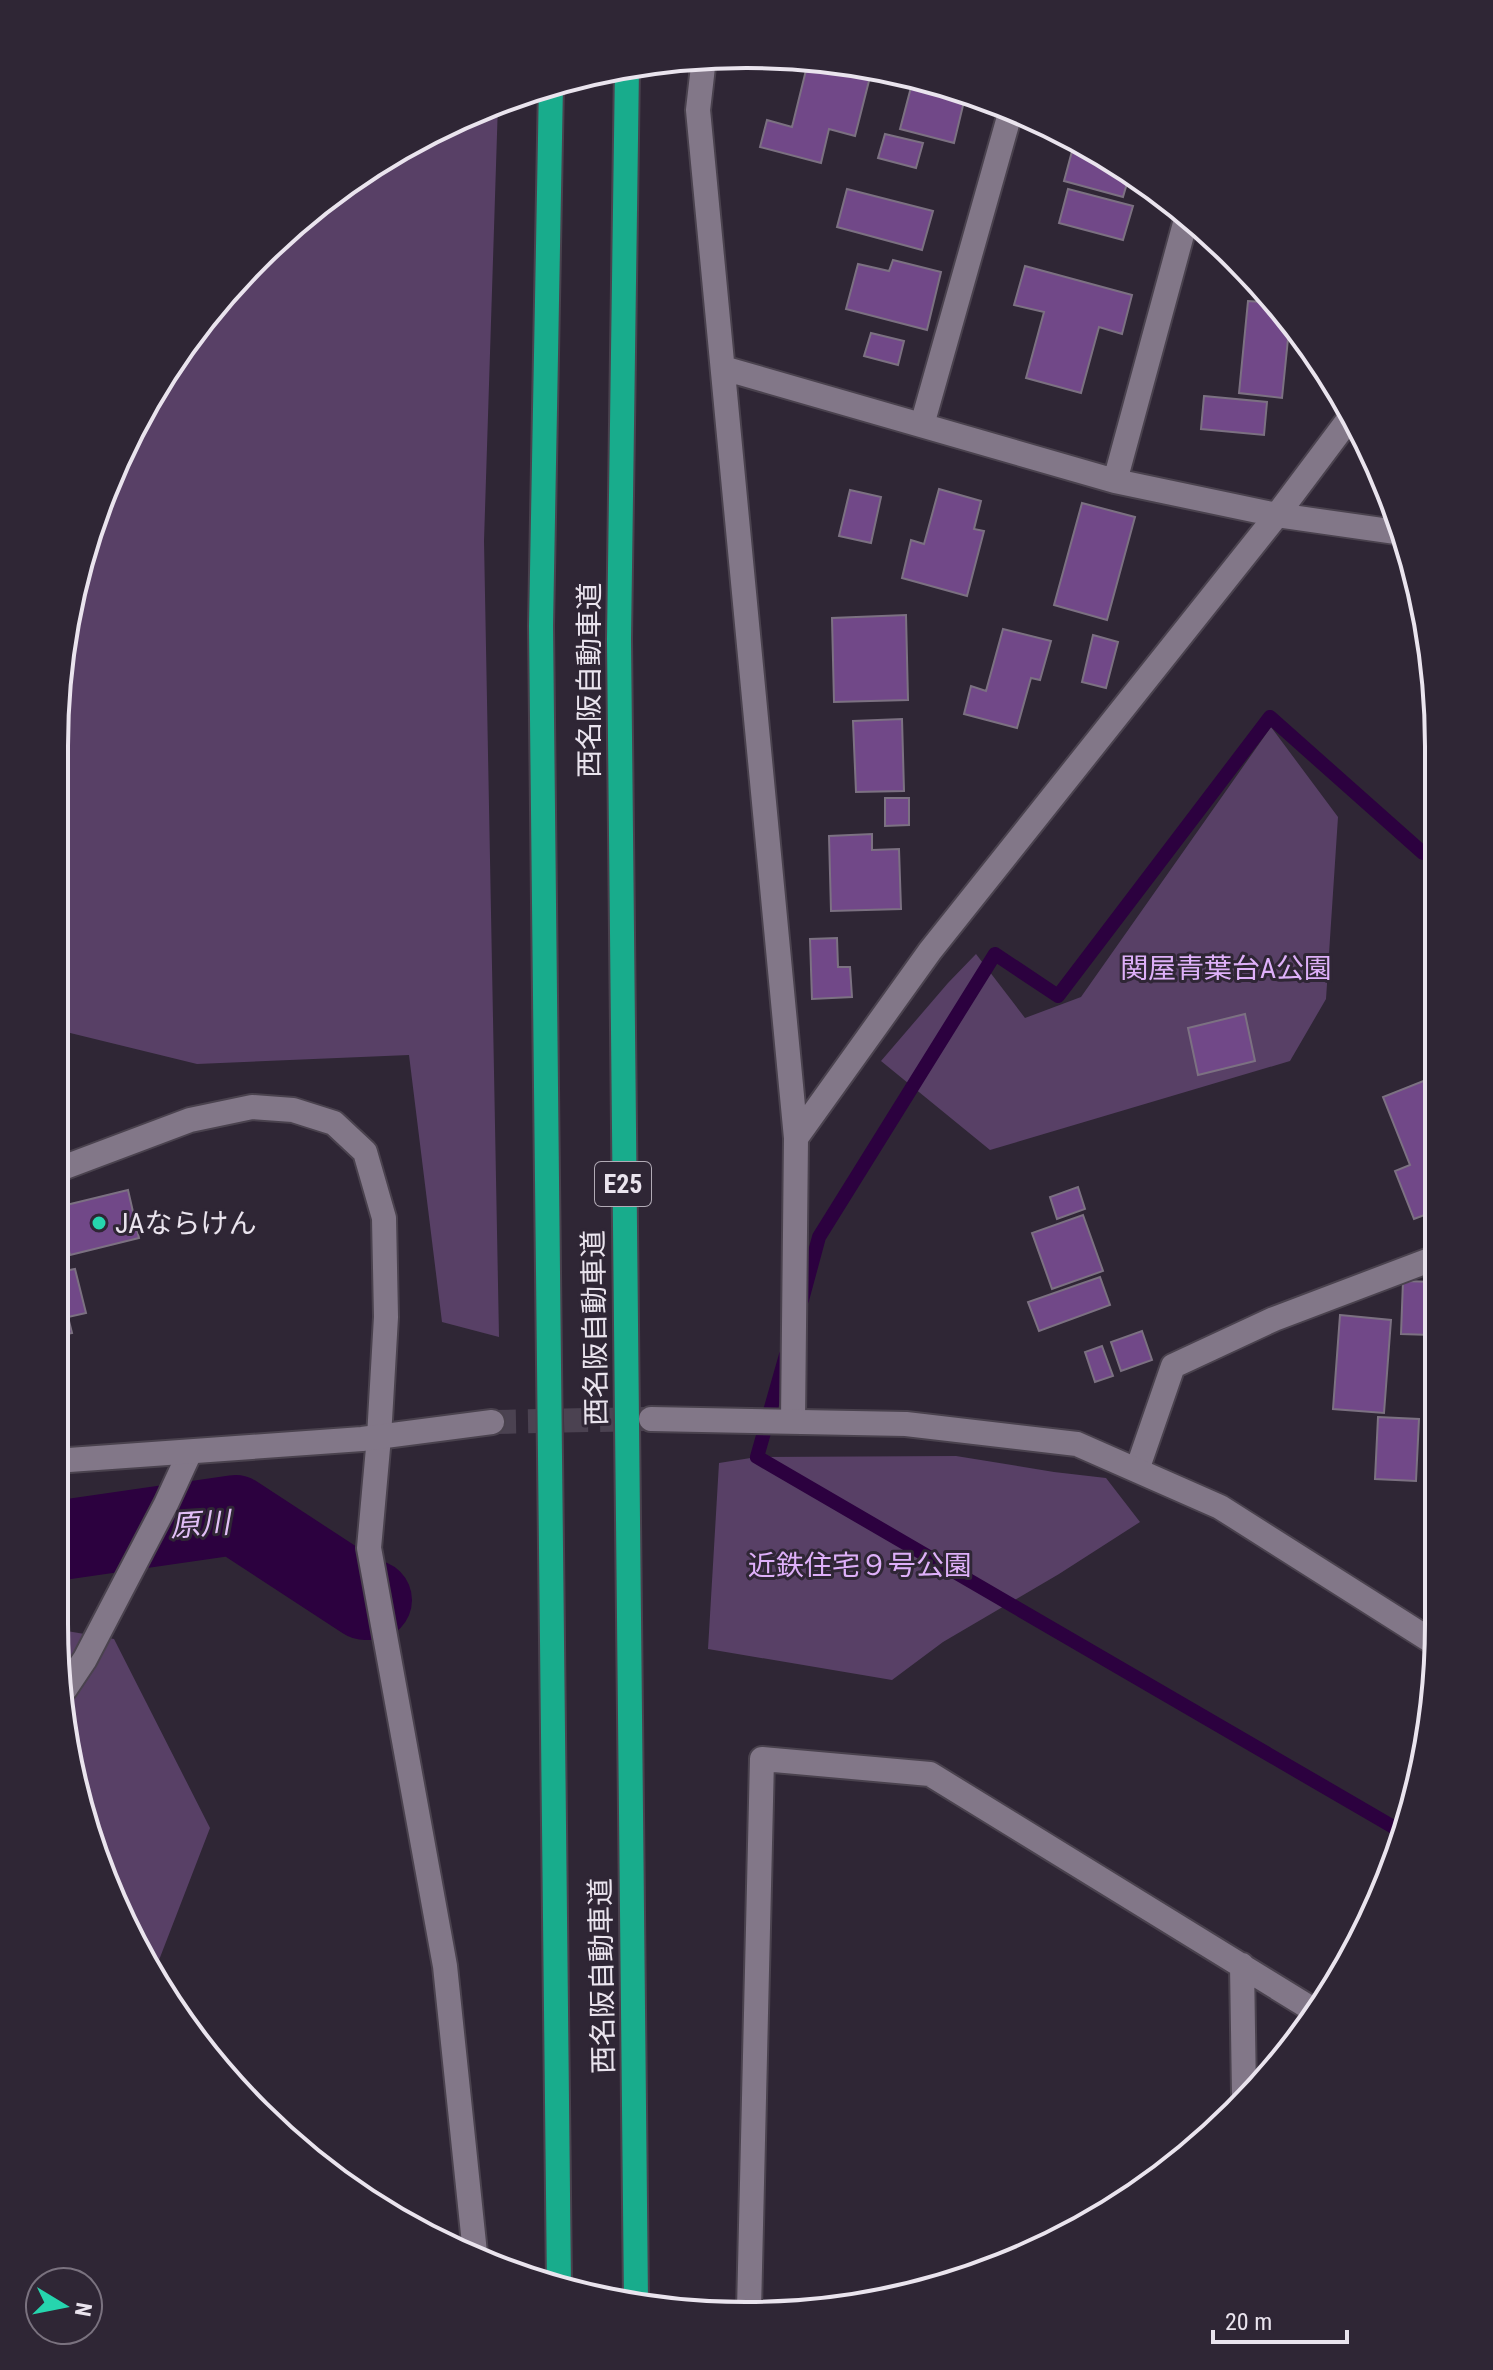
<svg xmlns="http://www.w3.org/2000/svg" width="1493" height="2370" font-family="'Roboto Condensed','Noto Sans JP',sans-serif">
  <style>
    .green { fill: #584066 }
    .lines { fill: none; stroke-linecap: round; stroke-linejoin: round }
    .stream { stroke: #2c013f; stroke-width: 14 }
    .river { stroke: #2c013f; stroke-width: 80 }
    .building { fill: #714888; stroke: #7c7182; stroke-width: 2 }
    .minor-tunnel { stroke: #4b4251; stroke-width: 24; stroke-dasharray: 24 12; stroke-linecap: butt }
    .minor-casing { stroke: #4a424e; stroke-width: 28 }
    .tertiary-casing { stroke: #4a424e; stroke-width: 28 }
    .motorway-casing { stroke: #4a424e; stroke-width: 28 }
    .minor { stroke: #827788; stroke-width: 24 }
    .tertiary { stroke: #827788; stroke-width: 24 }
    .motorway { stroke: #18ac8c; stroke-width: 24 }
    .poi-dot { fill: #26d5ae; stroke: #2f2635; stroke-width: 3 }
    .labels { text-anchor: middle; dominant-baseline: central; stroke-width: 6; stroke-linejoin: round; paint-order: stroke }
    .shield { fill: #2f2635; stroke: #b2abb6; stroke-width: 2 }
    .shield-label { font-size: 26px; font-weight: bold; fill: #eae4ee }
    .street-label { font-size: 28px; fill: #eae4ee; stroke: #2f2635 }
    .park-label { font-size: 28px; fill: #deb0f9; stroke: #2f2635 }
    .poi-label { font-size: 28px; fill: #eae4ee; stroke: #2f2635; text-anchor: start }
    .water-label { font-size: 30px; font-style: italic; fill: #e1bff6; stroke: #2f2635 }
    .rim { fill: none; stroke: #eae4ee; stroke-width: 4 }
  </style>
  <rect width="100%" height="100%" fill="#2f2635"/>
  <path class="green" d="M498,103L484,541L499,1337L442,1322L409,1055L197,1064L58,1030L60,657L107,481L197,325L290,226L302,217L342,202L357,178L401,147Z
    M1271,727L1338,817L1326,999L1290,1061L990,1150L881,1061L948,983L976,954L1025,1018L1081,997Z
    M956,1456L1054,1472L1106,1478L1140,1522L1059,1574L943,1642L892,1680L708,1649L719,1463L757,1457Z
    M55,1629L114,1639L210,1828L154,1973L91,1846Z"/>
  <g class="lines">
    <path class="stream" d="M802,1300L819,1237L995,954L1058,996L1270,717L1423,853L1437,850
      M786,1355L757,1457L1402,1832"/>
    <path class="river" d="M55,1541L235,1515L365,1600H372"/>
  </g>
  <path class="building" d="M809,58L872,69L855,136L829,129L821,163L760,147L767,120L792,127Z
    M914,76L926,78L966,93L954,143L900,129Z
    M885,134L923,143L916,168L878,158Z
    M1075,140L1130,173L1123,197L1064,181Z
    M847,189L933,211L922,250L837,227Z
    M1068,189L1133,206L1123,240L1059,223Z
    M893,260L941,272L927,330L846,309L858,264L889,271Z
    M1025,266L1132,295L1122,334L1099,327L1081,393L1026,378L1044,312L1014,305Z
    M1248,301L1274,303L1290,319L1282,398L1239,393Z
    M871,333L904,341L898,365L864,356Z
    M1204,396L1267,402L1264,435L1201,429Z
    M939,489L981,501L974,529L984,531L967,596L902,578L911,540L924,544Z
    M850,490L881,497L871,543L839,536Z
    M1082,503L1135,517L1107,620L1054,605Z
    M906,615L908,700L834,702L832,618Z
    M1003,629L1051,641L1040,680L1031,678L1017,728L964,714L971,686L986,691Z
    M1093,635L1118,642L1106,688L1082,682Z
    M902,719L904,791L856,792L853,721Z
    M885,798H909V825L885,826Z
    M872,834V850L899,849L901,909L831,911L829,836Z
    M837,938L838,967H850L852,997L812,999L810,939Z
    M1245,1014L1255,1061L1198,1075L1188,1028Z
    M1436,1076L1435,1211L1414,1219L1395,1171L1410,1165L1383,1097Z
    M1078,1187L1085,1209L1057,1219L1050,1197Z
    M128,1190L139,1238L70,1255L58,1207Z
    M1083,1215L1103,1271L1052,1289L1032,1233Z
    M56,1260L59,1272L75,1269L86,1313L68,1317L72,1333L58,1336L64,1362L56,1364Z
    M1100,1277L1110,1305L1039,1331L1028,1302Z
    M1403,1281L1434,1282L1431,1335L1401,1334Z
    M1340,1315L1391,1320L1384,1413L1333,1409Z
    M1142,1331L1152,1360L1121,1371L1111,1342Z
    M1102,1346L1113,1376L1095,1382L1085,1352Z
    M1378,1417L1419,1419L1416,1481L1375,1479Z"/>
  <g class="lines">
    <path class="minor-tunnel" d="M492,1422L645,1419"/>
    <g class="minor-casing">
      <path id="minor" d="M704,58L698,110L796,1138
        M723,368L1115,481L1277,515L1403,533
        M922,425L1011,110
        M1115,481L1187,216
        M57,1170L190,1120L252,1107L293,1110L334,1123L365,1152L384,1218L386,1317L379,1437L369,1548L445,1966L475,2253
        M793,1421L796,1138L930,951L1277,515L1352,415
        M1137,1470L1173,1366L1274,1319L1435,1258
        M65,1689L85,1659L166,1504L190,1452
        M1242,1965L1244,2094
        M749,2310L762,1759L930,1774L1315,2011"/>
    </g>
    <g class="tertiary-casing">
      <path id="tertiary" d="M651,1419L906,1424L1077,1444L1220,1507L1433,1642
        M55,1461L362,1439L492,1422"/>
    </g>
    <g class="motorway-casing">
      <path id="motorway" d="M627,67L619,639L636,2302
        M551,84L541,626L559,2286"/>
    </g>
    <use href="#minor" class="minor"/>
    <use href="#tertiary" class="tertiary"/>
    <use href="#motorway" class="motorway"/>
  </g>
  <circle class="poi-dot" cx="99" cy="1223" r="8"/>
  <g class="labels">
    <rect class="shield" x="595" y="1162" width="56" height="44" rx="6"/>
    <g class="shield-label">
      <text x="623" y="1184">E25</text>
    </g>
    <g class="street-label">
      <text transform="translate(589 680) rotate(-90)">西名阪自動車道</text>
      <text transform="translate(595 1328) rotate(-91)">西名阪自動車道</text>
      <text transform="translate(602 1976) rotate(-91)">西名阪自動車道</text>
    </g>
    <g class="park-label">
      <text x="1226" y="968">関屋青葉台A公園</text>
      <text x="860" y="1565">近鉄住宅９号公園</text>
    </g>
    <g class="poi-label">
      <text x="115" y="1223">JAならけん</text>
    </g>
    <g class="water-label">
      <text transform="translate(200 1524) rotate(-4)">原川</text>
    </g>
  </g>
  <path d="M0 0H1493V2370H0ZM746 68H747A678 678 0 0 1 1425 746V1624A678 678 0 0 1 747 2302H746A678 678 0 0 1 68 1624V746A678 678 0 0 1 746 68Z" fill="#2f2635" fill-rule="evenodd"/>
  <path class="rim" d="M746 68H747A678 678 0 0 1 1425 746V1624A678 678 0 0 1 747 2302H746A678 678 0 0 1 68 1624V746A678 678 0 0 1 746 68Z"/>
  <g transform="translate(64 2306) rotate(100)"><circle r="38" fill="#2f2635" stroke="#7a727f" stroke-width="2"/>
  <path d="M0-6L14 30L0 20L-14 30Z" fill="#26d5ae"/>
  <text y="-12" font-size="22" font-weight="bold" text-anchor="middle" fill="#eae4ee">N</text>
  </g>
  <path d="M1213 2330v12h134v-12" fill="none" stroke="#eae4ee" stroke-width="4"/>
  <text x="1225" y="2330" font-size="24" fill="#eae4ee" stroke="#2f2635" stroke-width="6" paint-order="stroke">20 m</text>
</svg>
